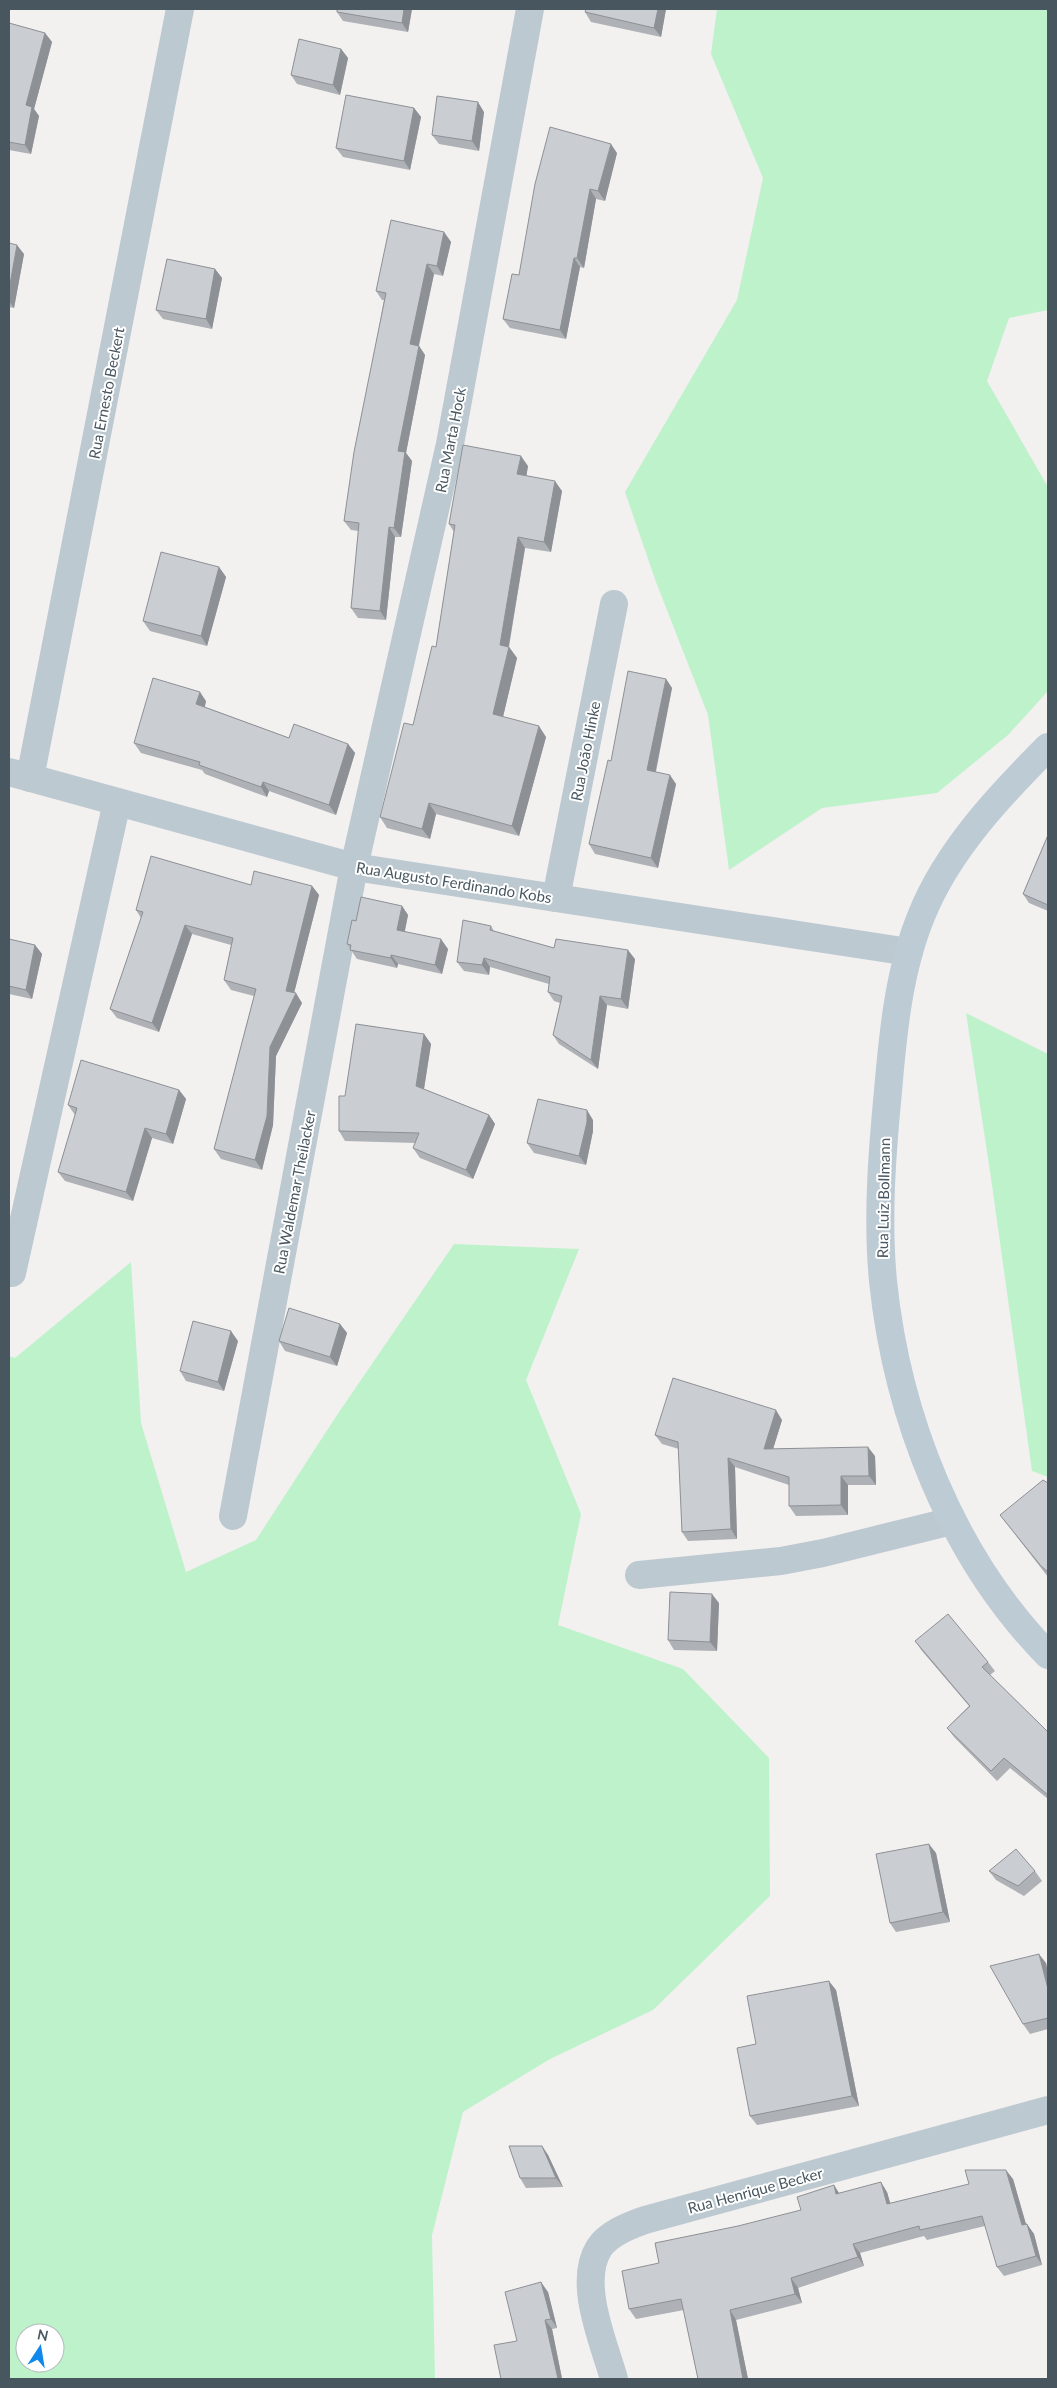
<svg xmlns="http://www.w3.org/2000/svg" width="1057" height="2388" font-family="Lato,sans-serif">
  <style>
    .green { fill: #bdf2cb; fill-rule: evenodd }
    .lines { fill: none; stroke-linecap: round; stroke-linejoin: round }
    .minor { stroke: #bdc9d0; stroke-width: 28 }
    .tertiary { stroke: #bdc9d0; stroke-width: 28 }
    .secondary { stroke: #bdcbd5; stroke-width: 28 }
    .wall { fill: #aeb1b5 }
    .shaded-wall { fill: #8d9094 }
    .building { fill: #caced3; stroke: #8d9094 }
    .labels { text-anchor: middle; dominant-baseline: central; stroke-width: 4; stroke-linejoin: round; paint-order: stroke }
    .street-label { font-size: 15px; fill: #47565f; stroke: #fff }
  </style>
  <rect width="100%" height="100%" fill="#f3f0f0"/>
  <path class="green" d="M717,9H1048V310L1009,318L987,381L1048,487V691L1008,735L937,793L822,808L729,870L708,715L656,582L625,492L737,300L763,178L711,54Z
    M966,1013L1048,1054V1477L1032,1471L991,1178Z
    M454,1244L579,1249L526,1380L581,1514L558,1625L683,1669L769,1758L770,1896L653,2010L550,2059L463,2112L432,2235L435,2379H9V1356L15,1358L131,1262L141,1423L186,1572L256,1540L337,1415ZM25,2333H55V2363H25Z"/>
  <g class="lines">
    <path class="minor" d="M30,778L180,9
      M556,898L614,604
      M12,1273L117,802
      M233,1516L354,867L450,444L530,9
      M639,1575L781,1561L823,1553L952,1521
      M614,2379C604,2343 577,2283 599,2248C609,2233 629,2226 645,2220L1048,2110"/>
    <path class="tertiary" d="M9,772L354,867L909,952"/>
    <path class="secondary" d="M1048,747C1000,795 948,850 922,914C899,969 893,1032 888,1091C882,1154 877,1218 883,1281C897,1417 952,1557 1048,1655"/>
  </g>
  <path class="wall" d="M412,9L408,32L343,21L337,12Z
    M666,9L661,37L591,22L585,12Z
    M9,23L45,33L52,42L34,109L39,116L31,154L9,150Z
    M341,49L348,58L340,95L297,84L291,75Z
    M414,108L421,117L410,170L343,157L336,148Z
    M484,112L479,151L439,144L432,135Z
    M617,153L605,201L596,199L584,268L580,267L566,339L510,328L503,319L519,275Z
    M444,232L451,242L443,276L434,274L419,346L425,355L406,453L412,461L401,537H395L386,620L358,618L351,608L359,531L351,530L344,521L384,300H382L376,291Z
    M9,243L24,254L14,308L9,307Z
    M215,269L222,278L212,329L163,319L156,310Z
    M528,466L526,476L562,491L551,552L525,548L509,647L517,658L503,717L546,737L519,836L436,814L430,839L387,828L380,817L413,725L436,647L454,532L449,524Z
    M219,567L226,577L207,646L150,631L143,621Z
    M666,679L672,688L656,772L676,784L658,868L595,854L589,844L611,761Z
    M206,701L205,707L289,738L348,744L355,753L336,815L269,791L267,797L205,774L202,770L141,753L134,743Z
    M1048,835V911L1029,903L1023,894Z
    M251,885L312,886L319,895L294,993L302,1003L276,1056L273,1125L262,1170L221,1159L214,1149L254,996L231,990L224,980L231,945L192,934L159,1032L117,1018L110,1009L141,918L136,910Z
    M402,906L408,915L405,931L448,949L442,974L398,964L397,968L357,959L347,944L356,921Z
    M491,926L494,931L554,948L635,959L628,1009L607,1005L598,1069L559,1044L553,1035L560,1003L554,1001L548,992L549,984L490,967L489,975L464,971L457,962Z
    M9,939L35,945L42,954L32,999L9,994Z
    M424,1034L431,1044L424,1089L489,1115L495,1124L473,1179L420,1158L413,1148L416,1143L345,1141L339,1131L345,1096Z
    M179,1090L186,1099L173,1144L152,1138L133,1201L65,1181L58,1172L75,1115L68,1105Z
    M593,1120V1131L586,1165L534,1153L527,1143Z
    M340,1324L347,1333L337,1366L285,1351L279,1341Z
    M238,1341L224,1391L186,1381L180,1371Z
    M782,1420L773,1449L875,1456L876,1485H848V1515L796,1516L789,1506V1485L735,1467L737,1539L688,1541L682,1532L679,1449L662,1444L655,1435Z
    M1048,1483V1577L1000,1515Z
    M719,1603L717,1651L674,1650L668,1640Z
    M915,1641L988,1662L995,1671L990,1675L1047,1731L1048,1729V1799L1010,1768L997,1781L954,1737L947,1728L969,1706L922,1651Z
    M936,1853L950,1922L896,1932L890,1923Z
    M989,1871H1035L1042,1881L1024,1896L996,1880Z
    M1046,1963L1048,1973V2029L1030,2034L1023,2024Z
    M836,1990L859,2106L757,2125L750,2116L756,2044Z
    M542,2146L548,2155L563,2187L526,2188L520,2178Z
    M1013,2179L1026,2224L1034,2234L1042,2265L1004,2276L997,2267L985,2226L927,2240L924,2236L860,2253L864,2266L798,2288L802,2303L736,2320L748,2379H698L684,2310L636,2319L629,2309L659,2263L801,2210L834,2185L839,2193L887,2192L890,2203Z
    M548,2292L557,2328L552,2329L562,2378L517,2341Z"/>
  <path class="shaded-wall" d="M404,9H412L408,32L402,23Z
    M658,9H666L661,37L654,28Z
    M45,33L52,42L34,109L39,116L31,154L25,145L26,105Z
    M341,49L348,58L340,95L333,85Z
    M478,102L484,112L479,151L472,141Z
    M414,108L421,117L410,170L404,161Z
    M611,144L617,153L605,201L598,191Z
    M590,189L596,199L584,268L577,258Z
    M444,232L451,242L443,276L437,266Z
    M17,245L24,254L14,308L9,301V290Z
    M574,258L580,267L566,339L560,330Z
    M427,264L434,274L417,353L410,344Z
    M215,269L222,278L212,329L206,319Z
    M419,346L425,355L406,453L412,461L401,537L394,528L398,451Z
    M521,456L528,466L525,485L517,474Z
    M555,481L562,491L551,552L544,542Z
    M389,527L395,537L386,620L380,611Z
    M518,537L525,548L507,656L500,645Z
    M219,567L226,577L207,646L201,636Z
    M509,647L517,658L501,725L493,714Z
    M666,679L672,688L654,779L647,770Z
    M200,692L206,701L203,713L196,704Z
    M539,726L546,737L519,836L512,826Z
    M348,744L355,753L336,815L329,805Z
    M670,775L676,784L658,868L651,858Z
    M263,782L269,791L267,797L261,787Z
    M429,803L436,814L430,839L422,829Z
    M312,886L319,895L292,1001L286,991Z
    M402,906L408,915L403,939L397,930Z
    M185,925L192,934L159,1032L152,1023Z
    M441,939L448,949L442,974L435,965Z
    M35,945L42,954L32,999L26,990Z
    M628,950L635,959L628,1009L621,999Z
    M391,955L398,964L397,968L391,958Z
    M484,958L490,967L489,975L482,965Z
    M296,993L302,1003L276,1056L273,1125L262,1170L255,1160L270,1047Z
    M600,996L607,1005L598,1069L591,1060Z
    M424,1034L431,1044L423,1095L416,1086Z
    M179,1090L186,1099L173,1144L166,1134Z
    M587,1110L593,1120V1131L586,1165L579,1156Z
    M489,1115L495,1124L473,1179L466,1170Z
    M145,1128L152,1138L133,1201L126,1192Z
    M340,1324L347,1333L337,1366L330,1357Z
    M231,1331L238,1341L224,1391L218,1382Z
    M776,1410L782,1420L770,1459L764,1449Z
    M868,1447L875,1456L876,1485L869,1476Z
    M728,1458L735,1467L737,1539L731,1529Z
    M841,1476L848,1485V1515L841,1505Z
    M712,1594L719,1603L717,1651L710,1642Z
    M929,1844L936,1853L950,1922L943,1912Z
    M1039,1954L1046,1963L1048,1973V1989Z
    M829,1981L836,1990L859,2106L852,2096Z
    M542,2146L548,2155L563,2187L556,2178Z
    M1006,2170L1013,2179L1029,2235L1022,2225Z
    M881,2182L887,2192L893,2213L887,2204Z
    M834,2185L840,2195L836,2194Z
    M1027,2224L1034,2234L1042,2265L1036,2256Z
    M853,2244L860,2253L864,2266L858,2257Z
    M791,2278L798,2288L802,2303L795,2294Z
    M541,2282L548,2292L557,2328L551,2319Z
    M730,2310L736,2320L748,2379H743Z
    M545,2320L552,2329L562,2379H558Z"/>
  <path class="building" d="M337,9H404L402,23L337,12Z
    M586,9H658L654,28L585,12Z
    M9,23L45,33L26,105L32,107L25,145L9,142Z
    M299,39L341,49L333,85L291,75Z
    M346,95L414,108L404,161L336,148Z
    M437,96L478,102L472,141L432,135Z
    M550,127L611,144L598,191L590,189L577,258H574L560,330L503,319L512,274L519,275L535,184Z
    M391,220L444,232L437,266L427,264L410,344L419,346L398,451L405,452L394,528L389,527L380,611L351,608L359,523L344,521L354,452L386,293L376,291Z
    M9,243L17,245L9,290Z
    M167,259L215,269L206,319L156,310Z
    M463,445L521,456L517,474L555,481L544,542L518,537L500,645L509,647L493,714L539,726L512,826L429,803L422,829L380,817L404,723L413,725L432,646L436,647L455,525L449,524Z
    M161,552L219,567L201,636L143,621Z
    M628,671L666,679L647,770L670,775L651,858L589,844L608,760L611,761Z
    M153,678L200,692L196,704L289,738L294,724L348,744L329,805L263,782L261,787L199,765L200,762L134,743Z
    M1048,835V905L1023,894Z
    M151,856L251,885L254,871L312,886L286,991L296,993L270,1047L267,1116L255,1160L214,1149L256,989L224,980L233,938L185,925L152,1023L110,1009L143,912L136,910Z
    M361,897L402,906L397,930L441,939L435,965L391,955V958L350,950L351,945L347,944L352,920L356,921Z
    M463,920L491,926L490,930L554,948L556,939L628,950L621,999L600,996L591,1060L553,1035L562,996L548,992L550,977L484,958L482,965L457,962Z
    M9,939L35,945L26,990L9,986Z
    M356,1024L424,1034L416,1086L489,1115L466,1170L413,1148L419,1133L339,1131V1096H345Z
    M81,1060L179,1090L166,1134L145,1128L126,1192L58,1172L77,1108L68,1105Z
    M538,1099L587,1110V1122L579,1156L527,1143Z
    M289,1308L340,1324L330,1357L279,1341Z
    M193,1321L231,1331L218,1382L180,1371Z
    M673,1378L776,1410L764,1449L868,1447L869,1476H841V1505L789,1506V1477L728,1458L731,1529L682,1532L678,1442L655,1435Z
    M1043,1480L1048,1483V1572L1041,1566L1000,1515Z
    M670,1592L712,1594L710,1642L668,1640Z
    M948,1614L988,1662L982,1667L1047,1731L1048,1729V1795L1004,1758L991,1771L947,1728L970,1706L915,1641Z
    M929,1844L943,1912L890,1923L876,1854Z
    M1016,1849L1035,1871L1018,1886L989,1871Z
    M1039,1954L1048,1989V2018L1023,2024L990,1966Z
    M829,1981L852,2096L750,2116L737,2048L756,2044L747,1996Z
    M509,2146H542L556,2178H520Z
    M965,2170H1006L1022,2225L1027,2224L1036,2256L997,2267L982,2216L920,2230L919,2226L853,2244L858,2257L791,2278L795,2294L730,2310L743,2379H698L681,2299L629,2309L622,2271L659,2263L655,2243L738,2226L801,2210L797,2197L834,2185L836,2194L881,2182L887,2204L969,2184Z
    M541,2282L551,2319L545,2320L558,2379H501L494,2345L517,2341L505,2292Z"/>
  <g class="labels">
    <g class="street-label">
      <text transform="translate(106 393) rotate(-79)">Rua Ernesto Beckert</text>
      <text transform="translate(450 440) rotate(-79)">Rua Marta Hock</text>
      <text transform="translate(585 751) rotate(-79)">Rua João Hinke</text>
      <text transform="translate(454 882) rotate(9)">Rua Augusto Ferdinando Kobs</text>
      <text transform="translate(294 1192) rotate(-79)">Rua Waldemar Theilacker</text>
      <text transform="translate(883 1198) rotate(-89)">Rua Luiz Bollmann</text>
      <text transform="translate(755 2190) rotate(-15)">Rua Henrique Becker</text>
    </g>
  </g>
  <rect width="1057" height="2388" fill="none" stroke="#47565f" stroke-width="20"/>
  <g transform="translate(40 2348) rotate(12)"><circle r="24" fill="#ffffff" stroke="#b5bbbf"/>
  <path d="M0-4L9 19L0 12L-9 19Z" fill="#1189ec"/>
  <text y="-8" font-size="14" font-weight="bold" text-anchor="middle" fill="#47565f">N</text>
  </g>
</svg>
